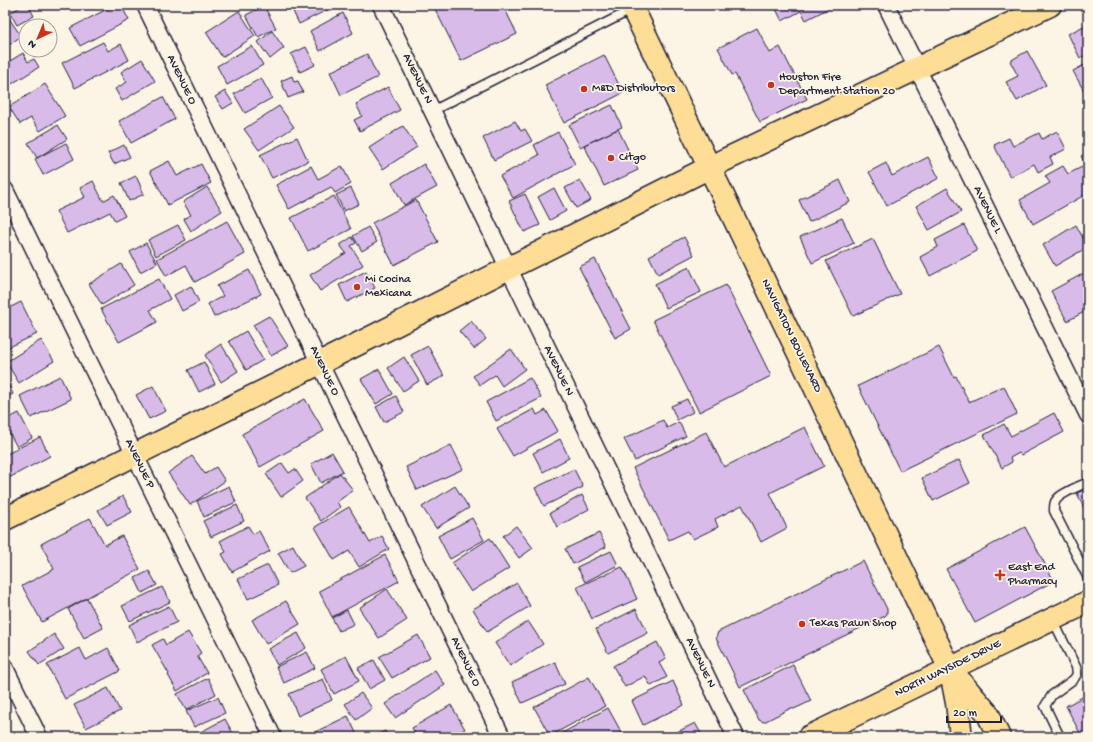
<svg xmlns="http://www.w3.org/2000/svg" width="1093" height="742" font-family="'Gochi Hand',sans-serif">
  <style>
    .building { fill: #d9bbe9; stroke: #22223b }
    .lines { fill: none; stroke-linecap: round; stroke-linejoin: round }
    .lane-casing { stroke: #22223b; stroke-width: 11 }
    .street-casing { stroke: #22223b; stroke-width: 19 }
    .primary-casing { stroke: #22223b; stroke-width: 25 }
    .lane { stroke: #fcf5e5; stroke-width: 8 }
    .street { stroke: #fcf5e5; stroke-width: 16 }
    .primary { stroke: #fedd96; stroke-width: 22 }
    .poi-dot { fill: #c8321e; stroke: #fcf5e5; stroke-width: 1.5 }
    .labels { text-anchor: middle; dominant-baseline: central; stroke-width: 3.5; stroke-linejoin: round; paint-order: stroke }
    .poi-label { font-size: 12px; fill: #22223b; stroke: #fcf5e5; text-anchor: start }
    .street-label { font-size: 12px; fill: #22223b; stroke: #fcf5e5 }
  </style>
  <rect width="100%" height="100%" fill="#fcf5e5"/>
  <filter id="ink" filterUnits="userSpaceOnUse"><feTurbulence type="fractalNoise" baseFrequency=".025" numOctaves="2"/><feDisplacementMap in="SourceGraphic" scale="8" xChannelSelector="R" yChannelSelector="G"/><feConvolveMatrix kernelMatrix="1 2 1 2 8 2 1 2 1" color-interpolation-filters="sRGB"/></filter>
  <g filter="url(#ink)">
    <path class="building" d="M23,5H28L34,16L17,25L10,13Z
      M115,5H121L129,20L80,46L70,28Z
      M290,5H337L299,24Z
      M433,5H503L517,34L461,61Z
      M780,5H835L806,20L801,11L782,21L775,7Z
      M264,6L276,28L258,37L246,15Z
      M239,11L255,36L222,57L206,32Z
      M343,13L353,33L320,51L310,31Z
      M6,14L21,36L5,48V15Z
      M38,20L42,26H27Z
      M1088,24V54L1080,58L1068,34Z
      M757,28L770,53L780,47L807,99L760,122L735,74L732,75L718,48Z
      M272,31L284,48L270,59L258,42Z
      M103,42L108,51L121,44L129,60L75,88L62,63Z
      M252,46L263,65L227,85L217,66Z
      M306,47L315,65L300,72L291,54Z
      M1027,51L1046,85L1017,101L1006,82L1018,76L1010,61Z
      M23,53L28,62L34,59L39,67L5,88V64Z
      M367,54L378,77L341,95L330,72Z
      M604,55L623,93L564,123L545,85Z
      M142,59L155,81L122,101L115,89L127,82L121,72Z
      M1088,63V91L1085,93L1073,71Z
      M292,76L294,82L298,81L303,92L288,98L281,81Z
      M261,78L272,98L245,113L234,94Z
      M45,84L65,116L40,131L31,118L20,124L9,107Z
      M388,87L400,110L360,131L354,120L362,116L356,104Z
      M225,91L233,103L223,109L215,97Z
      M163,97L175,119L131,143L119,121Z
      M612,105L622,127L580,147L569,125Z
      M279,106L294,127L259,150L244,129Z
      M515,121L521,131L525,129L532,141L494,160L483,138Z
      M58,125L67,139L37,158L28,143Z
      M403,126L417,147L383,169L369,148Z
      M618,129L638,170L604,186L584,145Z
      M1057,131L1066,149L1050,157L1053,164L1038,172L1034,164L1010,177L994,145L1009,138L1013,146L1039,133L1042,139Z
      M558,132L575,164L513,198L500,176L539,155L534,145Z
      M297,137L308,161L272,178L260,155Z
      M66,143L74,159L43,175L35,159Z
      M124,145L130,157L114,164L108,153Z
      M1088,153V169L1081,156Z
      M928,157L939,178L887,206L869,172L886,163L892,176Z
      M169,161L177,176L201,164L211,183L168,205L150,171Z
      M424,164L437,187L404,205L392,183Z
      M311,166L318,179L342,166L351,184L335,193L331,187L289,209L276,185Z
      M1063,166L1068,174L1082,167L1088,177V193L1033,224L1020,200L1050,183L1045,176Z
      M136,176L144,194L129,201L121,183Z
      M580,180L591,200L576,208L565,188Z
      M840,180L850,202L809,222L799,200Z
      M93,181L103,201L114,195L125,216L115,221L110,212L67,233L56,211L85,197L80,188Z
      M207,187L222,211L191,231L184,219L191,215L183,202Z
      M351,188L359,204L344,211L336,195Z
      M554,188L566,211L550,220L538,197Z
      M947,188L961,212L929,230L916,206Z
      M525,194L540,225L524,232L509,201Z
      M334,196L351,229L308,251L291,218Z
      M416,200L438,242L394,265L372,223Z
      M842,218L854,243L812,263L800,237Z
      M227,221L245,254L195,282L186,265L166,276L157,259Z
      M178,225L186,240L156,256L148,240Z
      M964,225L977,251L930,276L920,257L938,247L935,240Z
      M1076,225L1088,247L1055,266L1043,245Z
      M368,227L377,242L362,251L353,236Z
      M352,237L356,243L351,246L363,265L320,291L310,275L346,253L340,245Z
      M684,237L694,255L658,274L649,256Z
      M873,239L900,294L853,316L826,261Z
      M146,243L157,263L140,272L130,252Z
      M595,259L631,329L615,338L579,267Z
      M121,264L134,285L102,305L89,284Z
      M689,267L701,292L666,308L655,284Z
      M249,270L261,294L214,317L208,304L223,296L217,286Z
      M366,271L375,288L347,302L339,285Z
      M1088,271V310L1067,321L1051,291Z
      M159,279L170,299L150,310L157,322L119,342L101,309Z
      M726,285L771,376L699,412L653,320Z
      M191,286L199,302L182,311L174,295Z
      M21,302L37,334L5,349V310Z
      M269,316L288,346L271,356L253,325Z
      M471,321L486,339L474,349L459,331Z
      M246,331L263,360L246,370L229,341Z
      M41,340L54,361L19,383L6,362Z
      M221,344L238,371L221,382L205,355Z
      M428,346L444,376L427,385L411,355Z
      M939,347L954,377L956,376L969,402L1004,386L1017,414L900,471L858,386Z
      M511,349L525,369L502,386L495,375L480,385L473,376Z
      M404,357L419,381L403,391L388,368Z
      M204,362L215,384L199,392L188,370Z
      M379,369L393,394L376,404L361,379Z
      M60,376L71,399L31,418L20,396Z
      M530,378L541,398L496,421L486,402Z
      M7,382L13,394L5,398V383Z
      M153,386L166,411L149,419L136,395Z
      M396,396L404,412L384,422L376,407Z
      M305,399L324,431L260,467L242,434Z
      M687,399L693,412L677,420L671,406Z
      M534,409L537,415L546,410L558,431L513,456L497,429Z
      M19,413L32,438L17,447L5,425V420Z
      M1054,413L1064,432L1021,455L1019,453L1010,458L1012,462L1002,468L984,435L1004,424L1011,436Z
      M663,420L667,428L679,422L686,436L635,461L624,439Z
      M805,427L824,466L770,493L787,528L761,542L742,505L715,519L718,527L693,539L688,531L669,540L633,468L706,432L724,467Z
      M40,437L50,456L5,480V455Z
      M560,439L569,458L543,472L533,453Z
      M451,445L463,469L417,490L406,467Z
      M332,452L343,471L321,483L311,464Z
      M192,456L205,474L216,467L225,481L190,505L168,473Z
      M959,460L970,483L933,501L922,478Z
      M282,463L289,473L295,469L303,481L281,497L266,474Z
      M574,469L583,487L544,506L535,488Z
      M340,473L353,490L337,502L340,507L321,521L305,498Z
      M229,486L236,502L204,517L197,501Z
      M455,486L469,508L436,528L422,507Z
      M1088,488V517L1077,493Z
      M582,495L589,509L557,527L550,513Z
      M123,496L132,512L107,525L98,510Z
      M237,505L244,521L211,537L203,521Z
      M349,507L370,543L382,536L389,549L359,567L349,551L334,560L315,527Z
      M90,518L105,545L122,536L140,569L42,622L22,586L54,569L41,544Z
      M472,518L484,540L450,559L438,536Z
      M248,526L253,534L259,531L270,551L232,572L222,554L226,552L220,541Z
      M516,526L533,548L519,558L503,536Z
      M1025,527L1054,581L975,623L946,569Z
      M599,533L606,547L573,564L565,549Z
      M490,538L509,568L471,592L452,563Z
      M293,545L304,566L290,573L278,553Z
      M611,551L618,565L585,582L577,567Z
      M385,555L399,581L332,617L319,591Z
      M863,561L887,609V614L885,616L740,687L716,638L718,632Z
      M268,565L278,585L248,599L238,579Z
      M622,567L637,599L592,619L577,587Z
      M149,571L157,585L142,593L135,578Z
      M517,583L530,606L487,632L473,609Z
      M162,587L170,602L130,621L122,606Z
      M387,589L407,620L379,638L359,608Z
      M87,598L103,628L84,638L68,609Z
      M286,601L300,624L266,644L252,620Z
      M169,606L177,622L137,642L129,625Z
      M636,609L648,633L608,653L596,629Z
      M347,610L354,624L339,631L332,618Z
      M528,621L543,644L510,666L495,643Z
      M188,632L201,653L197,656L207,673L177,691L168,675L169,674L152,645L163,639L166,645Z
      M298,633L306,648L277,665L268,649Z
      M54,634L64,649L39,665L29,651Z
      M418,635L430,657L392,678L379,657Z
      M657,642L666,659L659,663L667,677L651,686L645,676L625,687L613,666Z
      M80,648L86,660L108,648L120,671L65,699L47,665Z
      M307,652L315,668L284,683L276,667Z
      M346,656L359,681L334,694L321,669Z
      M374,660L385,680L369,689L358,668Z
      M555,662L565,684L522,703L512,682Z
      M793,665L811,701L794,709L791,708L764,722L759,720L744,690Z
      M435,670L445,685L395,718L385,704Z
      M589,677L605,706L550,736L534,707Z
      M208,678L216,694L186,710L177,694Z
      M323,679L332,700L298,716L289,694Z
      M673,681L684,705L643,725L632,701Z
      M108,688L120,711L86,728L74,705Z
      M361,693L372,708L356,720L345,704Z
      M1088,694V737H1082L1066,706Z
      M218,697L225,713L194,727L186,711Z
      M451,705L465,729L451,737H417L412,728Z
      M608,708L624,737H555Z
      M348,716L358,737H310L309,735Z
      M225,719L235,737H194L193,736Z
      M695,723L703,737H667Z
      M385,731L388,737H373Z"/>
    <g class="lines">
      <g class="lane-casing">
        <path id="lane" d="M432,111L633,9
          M1088,482C1080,486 1063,492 1057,499C1054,502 1054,506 1054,511L1088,578
          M1053,620L1076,667L1077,674L1074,679L1052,695L1045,706L1060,737"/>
      </g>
      <g class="street-casing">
        <path id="street" d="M145,5L502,737
          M381,5L736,737
          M886,5L1088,415
          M5,190L273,737
          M5,668L39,737"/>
      </g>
      <g class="primary-casing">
        <path id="primary" d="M631,5L731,212L950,669L988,714L999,737
          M5,519L320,363L710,167L1050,5
          M951,672L957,703L961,737
          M809,737L1088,602"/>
      </g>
      <use href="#lane" class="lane"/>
      <use href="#street" class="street"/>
      <use href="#primary" class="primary"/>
    </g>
  </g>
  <g class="poi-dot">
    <circle cx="771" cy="85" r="4"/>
    <circle cx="584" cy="89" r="4"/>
    <circle cx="611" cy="158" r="4"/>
    <circle cx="357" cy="287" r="4"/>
    <path d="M998 569h4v4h4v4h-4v4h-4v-4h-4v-4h4z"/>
    <circle cx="802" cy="624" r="4"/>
  </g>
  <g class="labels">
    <g class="poi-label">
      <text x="779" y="78">Houston Fire<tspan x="779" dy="14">Department Station 20</tspan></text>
      <text x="592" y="89">M&amp;D Distributors</text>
      <text x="619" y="158">Citgo</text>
      <text x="365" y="280">Mi Cocina<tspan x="365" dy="14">Mexicana</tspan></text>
      <text x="1008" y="568">East End<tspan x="1008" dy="14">Pharmacy</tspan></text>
      <text x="810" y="624">Texas Pawn Shop</text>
    </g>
    <g class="street-label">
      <text transform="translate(417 79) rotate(64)">AVENUE N</text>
      <text transform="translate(181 80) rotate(64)">AVENUE O</text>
      <text transform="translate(987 210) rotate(64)">AVENUE L</text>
      <text transform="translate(791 336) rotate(64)">NAVIGATION BOULEVARD</text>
      <text transform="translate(324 371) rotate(64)">AVENUE O</text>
      <text transform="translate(558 371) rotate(64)">AVENUE N</text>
      <text transform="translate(139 464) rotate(64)">AVENUE P</text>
      <text transform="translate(465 662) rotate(64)">AVENUE O</text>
      <text transform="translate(700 663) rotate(64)">AVENUE N</text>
      <text transform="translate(948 669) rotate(-26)">NORTH WAYSIDE DRIVE</text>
    </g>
  </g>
  <rect width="1093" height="742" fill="none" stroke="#fcf5e5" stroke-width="20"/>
  <rect x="10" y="10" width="1073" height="722" fill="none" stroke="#22223b" stroke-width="1.5" filter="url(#ink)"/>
  <g transform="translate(38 38) rotate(224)"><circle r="19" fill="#fcf5e5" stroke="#a5a1a1"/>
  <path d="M0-3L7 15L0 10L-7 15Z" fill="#c8321e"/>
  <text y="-6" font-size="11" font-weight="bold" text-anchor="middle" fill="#22223b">N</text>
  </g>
  <path d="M947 716v6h54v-6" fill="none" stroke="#22223b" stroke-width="2"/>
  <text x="953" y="716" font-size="12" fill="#22223b" stroke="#fcf5e5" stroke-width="3" paint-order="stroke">20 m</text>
</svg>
